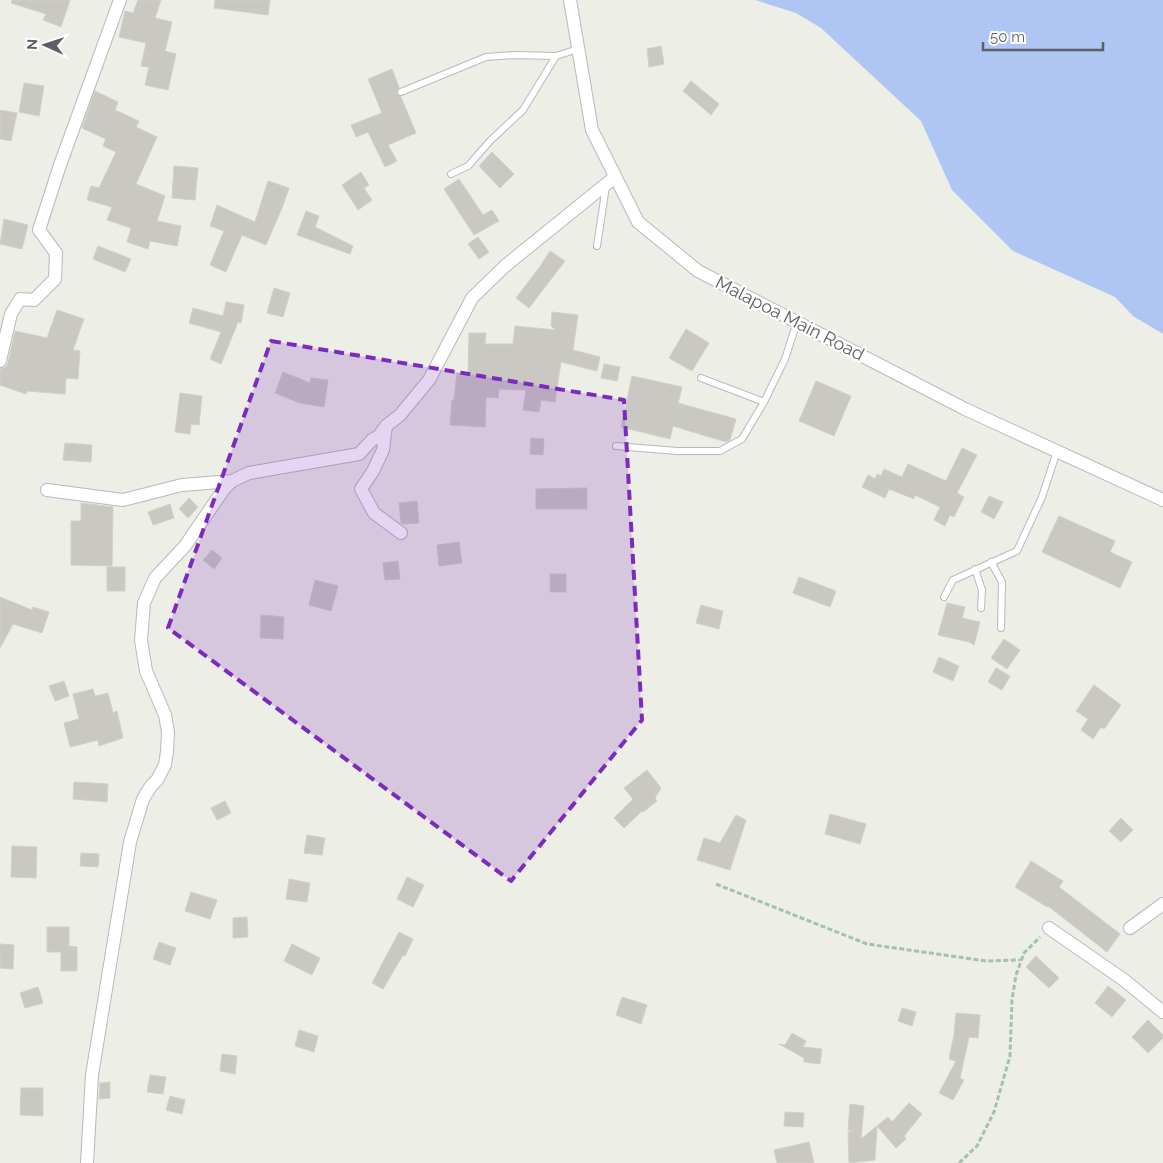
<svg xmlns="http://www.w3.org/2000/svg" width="1163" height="1163" font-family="Raleway,sans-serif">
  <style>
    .water { fill: #afc5f4 }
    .building { fill: #c9c8c2; stroke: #d2d1c5 }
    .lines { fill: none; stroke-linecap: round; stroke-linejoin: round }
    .service-casing { stroke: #b8b9be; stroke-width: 8 }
    .minor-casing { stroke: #b8b9be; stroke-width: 14 }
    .path { stroke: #9fc2b1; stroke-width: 3; stroke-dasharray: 5 2.5; stroke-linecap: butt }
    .service { stroke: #fff; stroke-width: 6 }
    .minor { stroke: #fff; stroke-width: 12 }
    .marked { fill: #7b2cbf; fill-opacity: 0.2; stroke: #7b2cbf; stroke-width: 4; stroke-dasharray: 10 6; stroke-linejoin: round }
    .labels { text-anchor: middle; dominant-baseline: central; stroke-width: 4.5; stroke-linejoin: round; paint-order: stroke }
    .street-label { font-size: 18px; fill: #5d5f64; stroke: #fff }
  </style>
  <rect width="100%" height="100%" fill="#edeee6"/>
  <path class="water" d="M755,0H1163V334L1133,316L1115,297L1013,251L952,190L921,121L821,28L796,13Z"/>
  <path class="building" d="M12,0H70L61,27L43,20L46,14L11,3Z
    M138,0H161L155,18L172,22L165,51L176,54L168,90L145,85L149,67L141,66L146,43L119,37L125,11L133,13Z
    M215,0H270L268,15L214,8Z
    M661,46L664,64L649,67L647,49Z
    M392,69L399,87L396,93L401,97L416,133L388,145L397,161L385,167L368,132L356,137L351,125L382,113L368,79Z
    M691,81L719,104L711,115L683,91Z
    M24,83L44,86L39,116L19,112Z
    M95,91L118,102L115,110L139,121L136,127L157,137L136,184L165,196L157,221L181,226L177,246L150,241L148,249L127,242L131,228L107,220L112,207L87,200L91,186L99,188L116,152L103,146L106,139L82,128Z
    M0,110L17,113L11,141L0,139Z
    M492,152L514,174L500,188L479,166Z
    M174,166L198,168L195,200L172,198Z
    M361,172L369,185L364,188L372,200L358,210L342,185Z
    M459,179L483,215L492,210L499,221L474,235L444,189Z
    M268,181L289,188L282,208L266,245L242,235L226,272L210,265L224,231L210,226L217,205L255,222Z
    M306,211L319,216L315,227L353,246L350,254L297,235Z
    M4,219L28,225L22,249L0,244Z
    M478,237L489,252L479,259L468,244Z
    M98,246L131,259L125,272L93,259Z
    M550,251L565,261L529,308L516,298L539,268Z
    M274,288L290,293L283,317L267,313Z
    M226,302L244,305L241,323L238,322L221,364L210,359L221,332L189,323L193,308L223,316Z
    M57,310L84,319L73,350L80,351L78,379L66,378L65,394L27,391L26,394L0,385V369L6,367L8,363L15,331L47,338Z
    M552,312L578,315L573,350L600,357L597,371L561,362L555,402L541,400L539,412L523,410L526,390L499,389L498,398L486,397L485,427L450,425L452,400H454L457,373L468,375L469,333H486L485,344H513L515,326L556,330L551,326Z
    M686,329L709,343L692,371L669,358Z
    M604,364L620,367L617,381L601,378Z
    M283,372L310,383L311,378L328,380L324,407L300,403L275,393Z
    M632,376L682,387L678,403L736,419L730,440L726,442L673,426L670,439L621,427Z
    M816,381L851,396L834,436L799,421Z
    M180,393L202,396L199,425L191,424L190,434L175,432Z
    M531,438L544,439L543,455L530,454Z
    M65,443L92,445L91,462L63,460Z
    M962,448L977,455L957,493L964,497L954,517L950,515L945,526L934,520L940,507L915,495L914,499L889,489L885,498L862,487L868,475L875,479L877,474L881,476L884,469L902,477L908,464L946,481Z
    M587,488V509H536V489Z
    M989,496L1003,502L994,519L981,512Z
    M189,498L198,507L188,518L179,509Z
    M417,501L419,523L403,524L401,523L399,503Z
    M81,503L113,507L112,566L71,565V521H81Z
    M170,504L174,518L153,525L148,512Z
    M1059,516L1115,541L1110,552L1132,562L1120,588L1042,552Z
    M459,542L462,563L439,566L437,545Z
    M212,550L222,558L214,569L203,560Z
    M398,561L400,579L385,580L383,563Z
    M107,567H125V591H107Z
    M550,574H566V592H550Z
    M799,577L836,591L830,607L793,593Z
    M315,580L338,586L331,611L309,605Z
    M0,597L32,610L33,607L49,612L42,633L13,624L0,648Z
    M947,603L965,607L962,618L980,622L974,645L969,642L938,635Z
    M701,605L723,611L719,629L696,623Z
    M261,615L284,617L283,639L260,638Z
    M1004,639L1020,650L1007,669L991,658Z
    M939,657L959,666L953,681L933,672Z
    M996,668L1010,676L1002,690L988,682Z
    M64,681L69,696L55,701L49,686Z
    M1094,685L1121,705L1104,729L1101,727L1093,739L1081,730L1088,719L1076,711Z
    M93,689L95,696L108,693L113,713L117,711L123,738L99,746L98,740L70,747L64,723L79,719L73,694Z
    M647,770L661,788L655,798L657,801L643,812L642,811L624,828L614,818L633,799L624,788Z
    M74,782L108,784L107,802L73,799Z
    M225,801L231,813L217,820L211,808Z
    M830,814L866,824L860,844L825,834Z
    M736,815L746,820L730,870L697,860L704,838L720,843Z
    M1121,818L1133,830L1121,842L1109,831Z
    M307,835L325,838L322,855L304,853Z
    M12,846L37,847L36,878L11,877Z
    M81,853L99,854L98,867L80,866Z
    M1031,861L1063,881L1059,887L1120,934L1107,952L1048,906L1047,907L1015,887Z
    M407,877L424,885L413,907L397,899Z
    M289,879L310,883L307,902L286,899Z
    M191,892L217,900L210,919L185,911Z
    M247,917L248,937L233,938V918Z
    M47,927H69V946L77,947V971H61V952H47Z
    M399,932L413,939L405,956L403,955L383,989L372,983Z
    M159,942L176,948L170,965L153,959Z
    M0,944L14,945L13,969L0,968Z
    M292,944L320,958L312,975L284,961Z
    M1036,956L1059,978L1049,988L1026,967Z
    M1108,986L1126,1000L1112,1017L1095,1003Z
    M38,987L43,1003L25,1008L20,993Z
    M622,997L647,1005L641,1024L616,1015Z
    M902,1008L916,1012L912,1026L898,1021Z
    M956,1013L980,1015L978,1038L969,1037L960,1078L964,1080L953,1100L939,1093L956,1061L949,1059L954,1035Z
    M1148,1020L1163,1035V1038L1148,1053L1132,1037Z
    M299,1030L318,1036L314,1052L295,1046Z
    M792,1033L806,1041L803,1047L822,1049L820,1064L804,1062V1058L779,1044L785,1045Z
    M222,1054L237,1056L235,1074L220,1071Z
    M150,1075L166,1077L163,1094L147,1092Z
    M110,1082V1098L99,1099L100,1083Z
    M21,1088H43V1116L20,1115Z
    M170,1096L185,1100L182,1114L166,1110Z
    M909,1103L922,1114L904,1136L906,1139L896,1148L877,1126L875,1160L849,1163L848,1132L854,1131L848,1130L850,1104L864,1106L861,1139L888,1117L892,1122Z
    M785,1112L804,1113L803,1127L784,1126Z
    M809,1142L814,1163H777L774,1150Z"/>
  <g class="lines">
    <g class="service-casing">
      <path id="service" d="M401,92L486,57L515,55L556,56L578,49
        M451,174L468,166L490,141L523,110L556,56
        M597,246L606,186
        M701,378L764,402
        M616,446L677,451H720L742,439L764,402L785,359L797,322
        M991,562L1002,582L1001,628
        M975,569L982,590L981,608
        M944,597L953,580L1017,551L1042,497L1057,451"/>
    </g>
    <g class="minor-casing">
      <path id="minor" d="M570,0L592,130L638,222L698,271L965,409L1163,500
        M0,361L11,314L20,299L34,300L55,279L56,253L39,230L60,165L120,0
        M386,426L383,450L373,471L361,489L374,513L401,533
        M47,490L123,500L182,485L232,481
        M1049,928L1124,980L1163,1012
        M1130,928L1163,904
        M87,1163L92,1075L130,842L143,799L151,786L157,780L165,765L167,751L168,732L165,715L146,671L141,640L144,603L155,578L185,546L224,489L232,481L249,473L359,454L372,440L379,436L386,426L400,415L429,380L472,298L505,266L615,177"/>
    </g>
    <path class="path" d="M716,884L867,944L986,961L1020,960
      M959,1163L977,1146L994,1112L1010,1056L1012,1000L1016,975L1024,953L1040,937"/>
    <use href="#service" class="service"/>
    <use href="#minor" class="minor"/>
  </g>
  <path class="marked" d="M271,341L624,400L642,720L511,881L168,628Z"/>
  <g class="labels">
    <g class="street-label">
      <text transform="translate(790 318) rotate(27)">Malapoa Main Road</text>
    </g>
  </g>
  <g transform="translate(45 45) rotate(273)" stroke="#ffffff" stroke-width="4" paint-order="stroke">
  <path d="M0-4L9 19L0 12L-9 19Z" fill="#5d5f64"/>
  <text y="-8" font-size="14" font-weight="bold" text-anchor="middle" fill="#5d5f64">N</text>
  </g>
  <path d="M983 42v8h120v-8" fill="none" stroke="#5d5f64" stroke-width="2.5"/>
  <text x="990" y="42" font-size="15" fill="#5d5f64" stroke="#ffffff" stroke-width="4" paint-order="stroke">50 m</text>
</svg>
